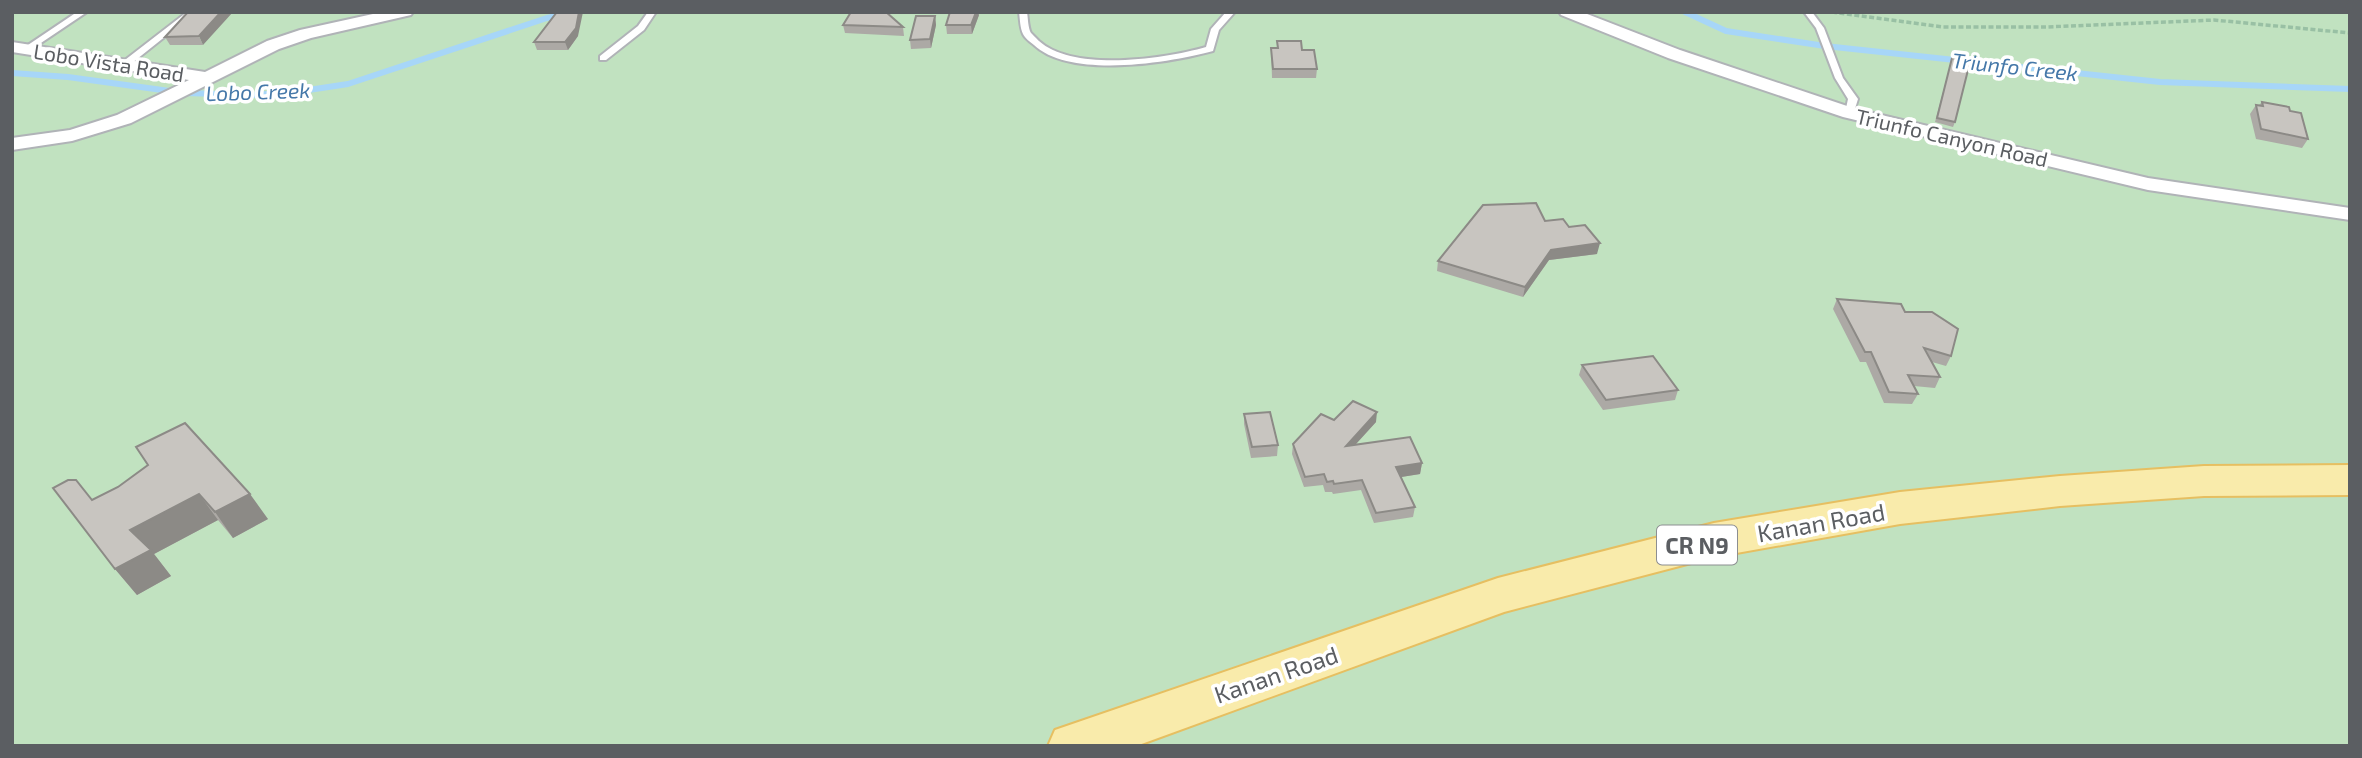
<svg xmlns="http://www.w3.org/2000/svg" width="2362" height="758" font-family="'Exo 2',sans-serif">
  <style>
    .green { fill: #c1e2c0 }
    .lines { fill: none; stroke-linecap: round; stroke-linejoin: round }
    .stream { stroke: #a7d6f8; stroke-width: 6 }
    .lane-casing { stroke: #b0b3b7; stroke-width: 4 }
    .street-casing { stroke: #b0b3b7; stroke-width: 4 }
    .primary-casing { stroke: #e6bf61; stroke-width: 4 }
    .path { stroke: #99c0a4; stroke-width: 3.5; stroke-dasharray: 5 2.5; stroke-linecap: butt }
    .lane { fill: #fff; fill-rule: evenodd }
    .street { fill: #fff; fill-rule: evenodd }
    .primary { fill: #f9ebab; fill-rule: evenodd }
    .wall { fill: #aca9a5 }
    .shaded-wall { fill: #8c8a86 }
    .building { fill: #c8c5c0; stroke: #8c8a86; stroke-width: 2 }
    .labels { text-anchor: middle; dominant-baseline: central; stroke-width: 7; stroke-linejoin: round; paint-order: stroke }
    .far-street-label { font-size: 21px; fill: #5b5e62; stroke: #fff }
    .far-water-label { font-size: 21px; font-style: italic; fill: #4578a9; stroke: #fff }
    .shield { fill: #fff; stroke: #8c8e91; stroke-width: 2 }
    .shield-label { font-size: 23px; font-weight: bold; fill: #5b5e62 }
    .street-label { font-size: 24px; fill: #5b5e62; stroke: #fff }
  </style>
  <rect width="100%" height="100%" fill="#eceae3"/>
  <path class="green" d="M12,12H2350V746H12Z"/>
  <g class="lines">
    <path class="stream" d="M1685,12L1726,31L1825,46L2160,82L2350,89
      M12,73L68,77L184,93L255,95L302,91L348,84L547,18L577,12"/>
    <g class="lane-casing">
      <path id="lane" d="M77,12H87L29,51L22,49Z
        M187,12H196L127,67H121V63Z
        M648,12H656L644,30L606,60H600V56L638,26Z
        M1019,12H1027C1028,18 1028,28 1031,33C1032,34 1038,40 1039,41C1073,72 1165,59 1206,47L1211,29L1226,12H1235L1219,30L1213,51C1169,63 1070,79 1034,45C1030,42 1025,38 1023,34C1020,28 1020,19 1019,12Z
        M1804,12H1812L1824,28L1843,78L1858,99L1853,115H1847L1845,113L1848,99L1835,78L1816,28Z"/>
    </g>
    <g class="street-casing">
      <path id="street" d="M382,12H413L411,15L311,38L279,49L131,123L72,141L12,150V138L70,130L117,115L189,80L12,52V42L205,72L267,41L300,30Z
        M1559,12H1582L1680,50L1856,109L2148,178L2350,208V220L2148,190L1843,117L1668,58L1561,15Z"/>
    </g>
    <g class="primary-casing">
      <path id="primary" d="M2350,465V495L2204,496L2060,506L1900,524L1714,557L1504,612L1136,746H1048L1055,730L1498,578L1714,523L1900,492L2060,476L2204,466Z"/>
    </g>
    <path class="path" d="M1832,12L1943,27H2046L2214,20L2350,33"/>
    <use href="#lane" class="lane"/>
    <use href="#street" class="street"/>
    <use href="#primary" class="primary"/>
  </g>
  <path class="wall" d="M188,12L203,45H170L165,37Z
    M979,15L972,34H947L946,25Z
    M935,16L936,25L931,48L911,49L910,40Z
    M843,25L903,27L904,36L845,33Z
    M578,36L568,50H537L534,42Z
    M1277,41L1302,50L1317,69L1316,78H1272L1271,48H1277Z
    M1952,58L1955,122L1953,127L1935,122Z
    M2262,102L2290,111L2308,139L2302,148L2256,139L2250,114L2256,105H2259Z
    M1545,221L1569,227L1597,254L1549,260L1523,297L1437,271L1438,261Z
    M1837,299L1905,312L1951,356L1946,366L1932,362L1940,377L1935,388L1914,386L1918,394L1912,404L1884,403L1866,362H1860L1833,309Z
    M1582,365L1678,390L1675,400L1603,410L1579,375Z
    M1244,414L1278,445L1277,456L1251,458L1244,424Z
    M1334,420L1376,422L1356,444L1422,463L1420,474L1401,477L1415,507L1413,517L1374,523L1361,490L1333,494L1332,492H1325L1323,485L1304,487L1292,454L1293,444Z
    M148,465L268,519L233,538L218,520L154,554L171,576L137,595L115,569L92,500L118,487Z"/>
  <path class="shaded-wall" d="M221,12H233L203,45L199,36Z
    M579,12H583L578,36L568,50L565,42Z
    M976,12H978L979,15L972,34L971,25Z
    M935,16L936,25L931,48L930,39Z
    M1600,243L1597,254L1549,260L1523,297L1525,287L1551,250Z
    M1377,412L1376,422L1345,456L1346,446Z
    M1422,463L1420,474L1395,478L1396,467Z
    M199,494L218,520L154,554L171,576L137,595L115,569L130,530Z
    M250,494L268,519L233,538L215,512Z"/>
  <path class="building" d="M188,12H221L199,36L165,37Z
    M557,12H579L576,28L565,42H534Z
    M851,12H886L903,27L843,25Z
    M950,12H976L971,25H946Z
    M916,16H935L930,39L910,40Z
    M1277,41H1301L1302,50H1314L1317,69H1273L1271,48H1278Z
    M1952,58L1970,62L1955,122L1937,118Z
    M2262,102L2289,107L2290,111L2301,113L2308,139L2261,129L2256,105L2263,106Z
    M1536,203L1545,221L1563,219L1569,227L1585,225L1600,243L1551,250L1525,287L1438,261L1483,205Z
    M1837,299L1901,304L1905,312H1932L1958,329L1951,356L1924,348L1940,377L1908,375L1918,394L1889,392L1871,352H1865Z
    M1653,356L1678,390L1606,400L1582,365Z
    M1353,401L1377,412L1346,446L1410,437L1422,463L1396,467L1415,507L1376,513L1362,480L1334,484L1333,481L1327,482L1324,474L1305,477L1293,444L1321,414L1334,420Z
    M1270,412L1278,445L1252,447L1244,414Z
    M185,423L250,494L215,512L199,494L130,530L151,550L115,569L53,488L68,480H76L92,500L118,487L148,465L136,447Z"/>
  <g class="labels">
    <g class="far-street-label">
      <text transform="translate(109 62) rotate(9)">Lobo Vista Road</text>
      <text transform="translate(1952 137) rotate(13)">Triunfo Canyon Road</text>
    </g>
    <g class="far-water-label">
      <text transform="translate(2015 66) rotate(6)">Triunfo Creek</text>
      <text transform="translate(258 91) rotate(-2)">Lobo Creek</text>
    </g>
    <rect class="shield" x="1657" y="525.5" width="80" height="39" rx="5"/>
    <g class="shield-label">
      <text x="1697" y="545">CR N9</text>
    </g>
    <g class="street-label">
      <text transform="translate(1821 522) rotate(-10)">Kanan Road</text>
      <text transform="translate(1276 674) rotate(-19)">Kanan Road</text>
    </g>
  </g>
  <rect width="2362" height="758" fill="none" stroke="#5b5e62" stroke-width="28"/>
</svg>
